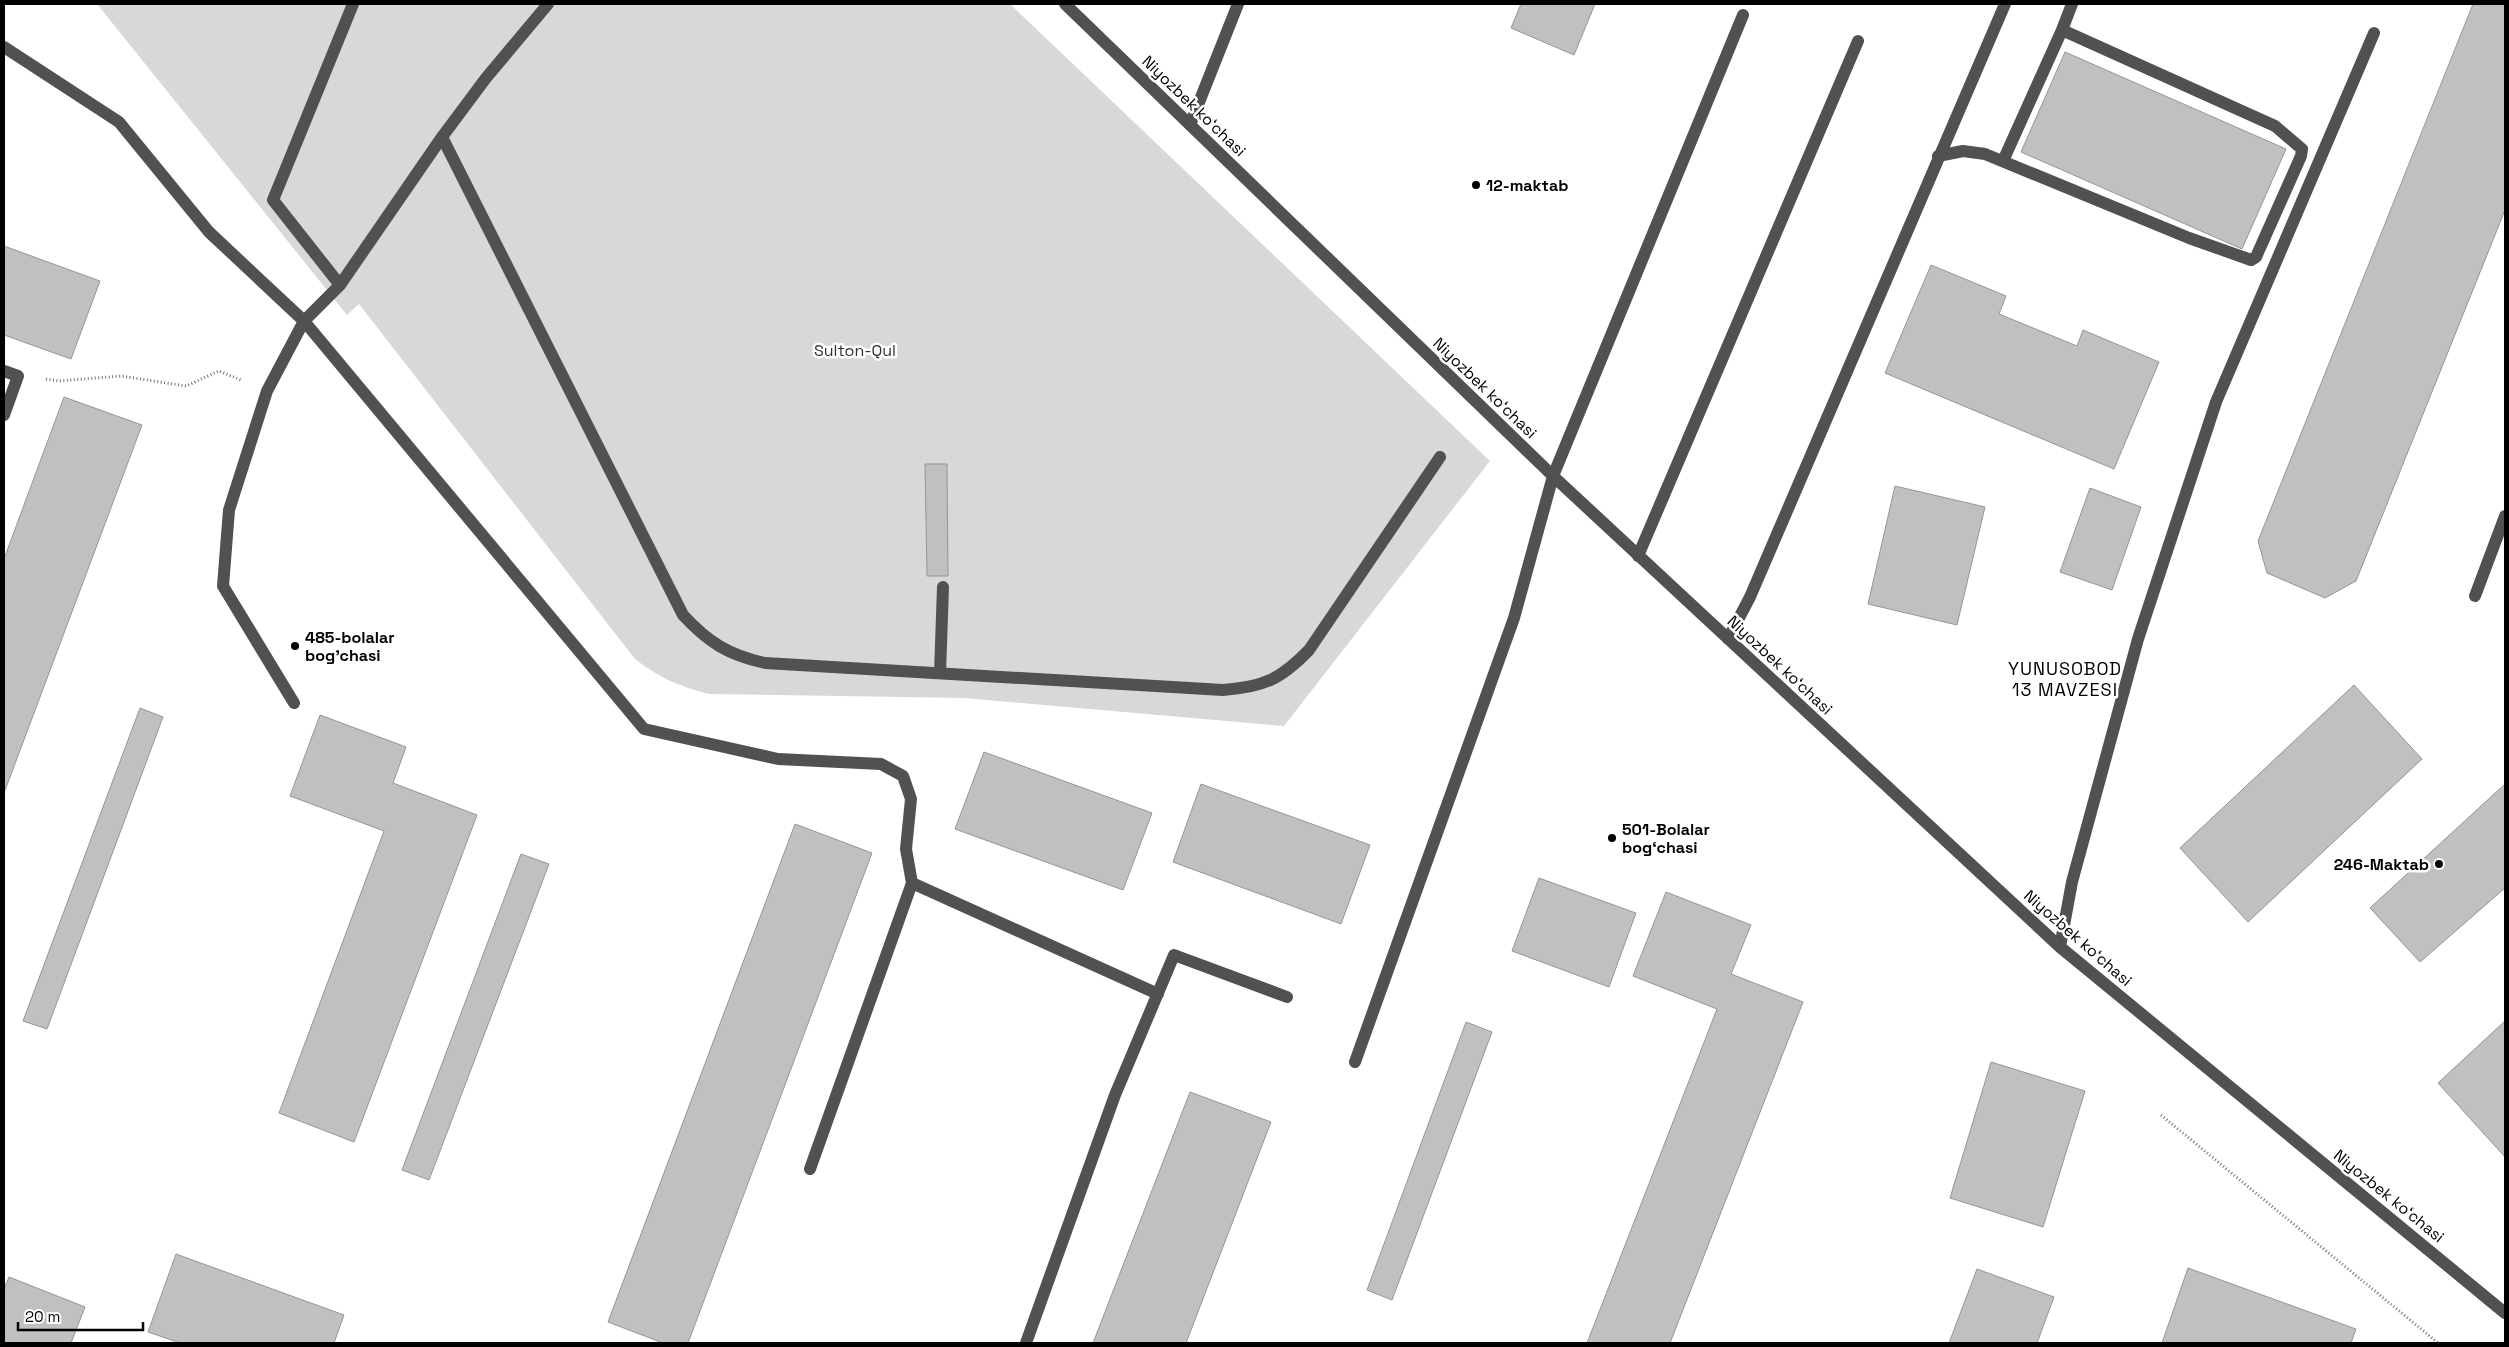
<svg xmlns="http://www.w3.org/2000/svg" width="2509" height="1347" font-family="'Space Grotesk',sans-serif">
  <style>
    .green { fill: #d8d8d8 }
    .building { fill: #c0c0c0; stroke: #959595 }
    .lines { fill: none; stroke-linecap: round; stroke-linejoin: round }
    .path { stroke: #737373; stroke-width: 3; stroke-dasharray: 1 2.5; stroke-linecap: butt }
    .minor { stroke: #515151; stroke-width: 12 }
    .poi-dot { fill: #000; stroke: #fff; stroke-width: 2 }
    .labels { text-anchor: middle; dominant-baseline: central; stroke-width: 5; stroke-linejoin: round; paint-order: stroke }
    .street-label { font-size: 16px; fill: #000; stroke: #fff }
    .poi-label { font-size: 16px; font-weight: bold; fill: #000; stroke: #fff; text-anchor: start }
    .park-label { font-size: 16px; fill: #2f2f2f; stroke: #fff }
    .neighbourhood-label { font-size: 18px; letter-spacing: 1px; fill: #000; stroke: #fff }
  </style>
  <rect width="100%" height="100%" fill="#fff"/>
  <path class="green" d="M97,4H1010L1490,461L1284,726L963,698L709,694C680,687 658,677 635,659L359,304L347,315Z"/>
  <path class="building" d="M1521,4H1595L1574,55L1511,28Z
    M2473,4H2505V210L2356,581L2325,598L2267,573L2258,541Z
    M2065,52L2286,149L2242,249L2021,152Z
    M4,246L100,281L71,359L4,335Z
    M1931,265L2006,296L1999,314L2077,346L2083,330L2159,362L2114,469L1885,373Z
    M64,397L142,425L4,793V559Z
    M925,464H947L948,576H927Z
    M1895,486L1985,507L1957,625L1868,604Z
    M2090,488L2141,507L2112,590L2060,572Z
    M2354,685L2422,759L2248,922L2180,848Z
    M140,708L163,717L47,1029L23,1021Z
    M320,715L406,747L393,783L477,815L354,1142L279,1113L384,831L290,796Z
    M984,752L1152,813L1123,890L955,829Z
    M1201,784L1370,845L1341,924L1173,862Z
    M2505,784V888L2420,962L2370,908Z
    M795,824L872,853L688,1343H663L608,1322Z
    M521,854L549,864L429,1180L402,1170Z
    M1539,878L1636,913L1609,987L1512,951Z
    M1666,892L1751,925L1731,974L1803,1002L1670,1343H1587L1717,1009L1633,976Z
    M2505,1021V1157L2438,1083Z
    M1466,1022L1492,1032L1392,1300L1367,1290Z
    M1991,1062L2085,1091L2043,1227L1950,1198Z
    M1190,1092L1271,1122L1186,1343H1093Z
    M176,1254L344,1315L334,1343H180L148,1332Z
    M2188,1268L2356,1329L2351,1343H2162Z
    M1977,1269L2054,1297L2037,1343H1949Z
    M9,1277L85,1307L71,1343H4V1289Z"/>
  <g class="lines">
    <path class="path" d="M46,379L59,381L121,376L186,386L219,371L241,380
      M2161,1115L2438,1343"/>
    <path class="minor" d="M1065,4L1553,476L2060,947L2505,1313
      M2062,30L2072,4
      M4,47L119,122L209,232L304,321L340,285L442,137L486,78L548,4
      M1190,125L1238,4
      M442,137L683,615C708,642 728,655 765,663L1223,690C1264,687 1281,679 1309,650L1440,457
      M1938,156L1963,151L1985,154L2189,238L2251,260L2256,257L2301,156L2302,149L2275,126L2062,30L2003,161
      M340,285L273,200L353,4
      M4,371L18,376L4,415
      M1638,556L1858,41
      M2475,596L2505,516
      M1728,639L1750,597L2005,4
      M940,673L943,587
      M294,703L223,586L229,510L267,391L304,321L644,729L778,759L881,764L903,776L911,799L906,849L912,883L1158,994
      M2060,947L2072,882L2138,639L2216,402L2374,33
      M1355,1062L1514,618L1553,476L1743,15
      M810,1169L912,883
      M1026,1343L1115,1095L1174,955L1287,997"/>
  </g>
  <g class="poi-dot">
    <circle cx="1476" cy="185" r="5"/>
    <circle cx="295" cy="646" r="5"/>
    <circle cx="1612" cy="838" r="5"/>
    <circle cx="2439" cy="864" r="5"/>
  </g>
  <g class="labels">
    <g class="street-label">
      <text transform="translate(1194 106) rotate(44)">Niyozbek koʻchasi</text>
      <text transform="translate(1485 388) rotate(44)">Niyozbek koʻchasi</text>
      <text transform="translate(1780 665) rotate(43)">Niyozbek koʻchasi</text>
      <text transform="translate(2078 938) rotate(41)">Niyozbek koʻchasi</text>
      <text transform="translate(2389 1196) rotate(39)">Niyozbek koʻchasi</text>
    </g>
    <g class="poi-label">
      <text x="1486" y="185">12-maktab</text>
      <text x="305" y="637">485-bolalar<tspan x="305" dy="18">bog'chasi</tspan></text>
      <text x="1622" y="829">501-Bolalar<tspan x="1622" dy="18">bogʻchasi</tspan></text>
      <text x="2429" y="864" text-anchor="end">246-Maktab</text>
    </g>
    <g class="park-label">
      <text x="855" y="350">Sulton-Qul</text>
    </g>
    <g class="neighbourhood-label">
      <text x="2065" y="668">YUNUSOBOD<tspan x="2065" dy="21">13 MAVZESI</tspan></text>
    </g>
  </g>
  <rect width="2509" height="1347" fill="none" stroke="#000000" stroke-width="10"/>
  <path d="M18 1322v8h125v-8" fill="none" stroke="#000000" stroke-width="2.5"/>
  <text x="25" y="1322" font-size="15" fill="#000000" stroke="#ffffff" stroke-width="4" paint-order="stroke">20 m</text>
</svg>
